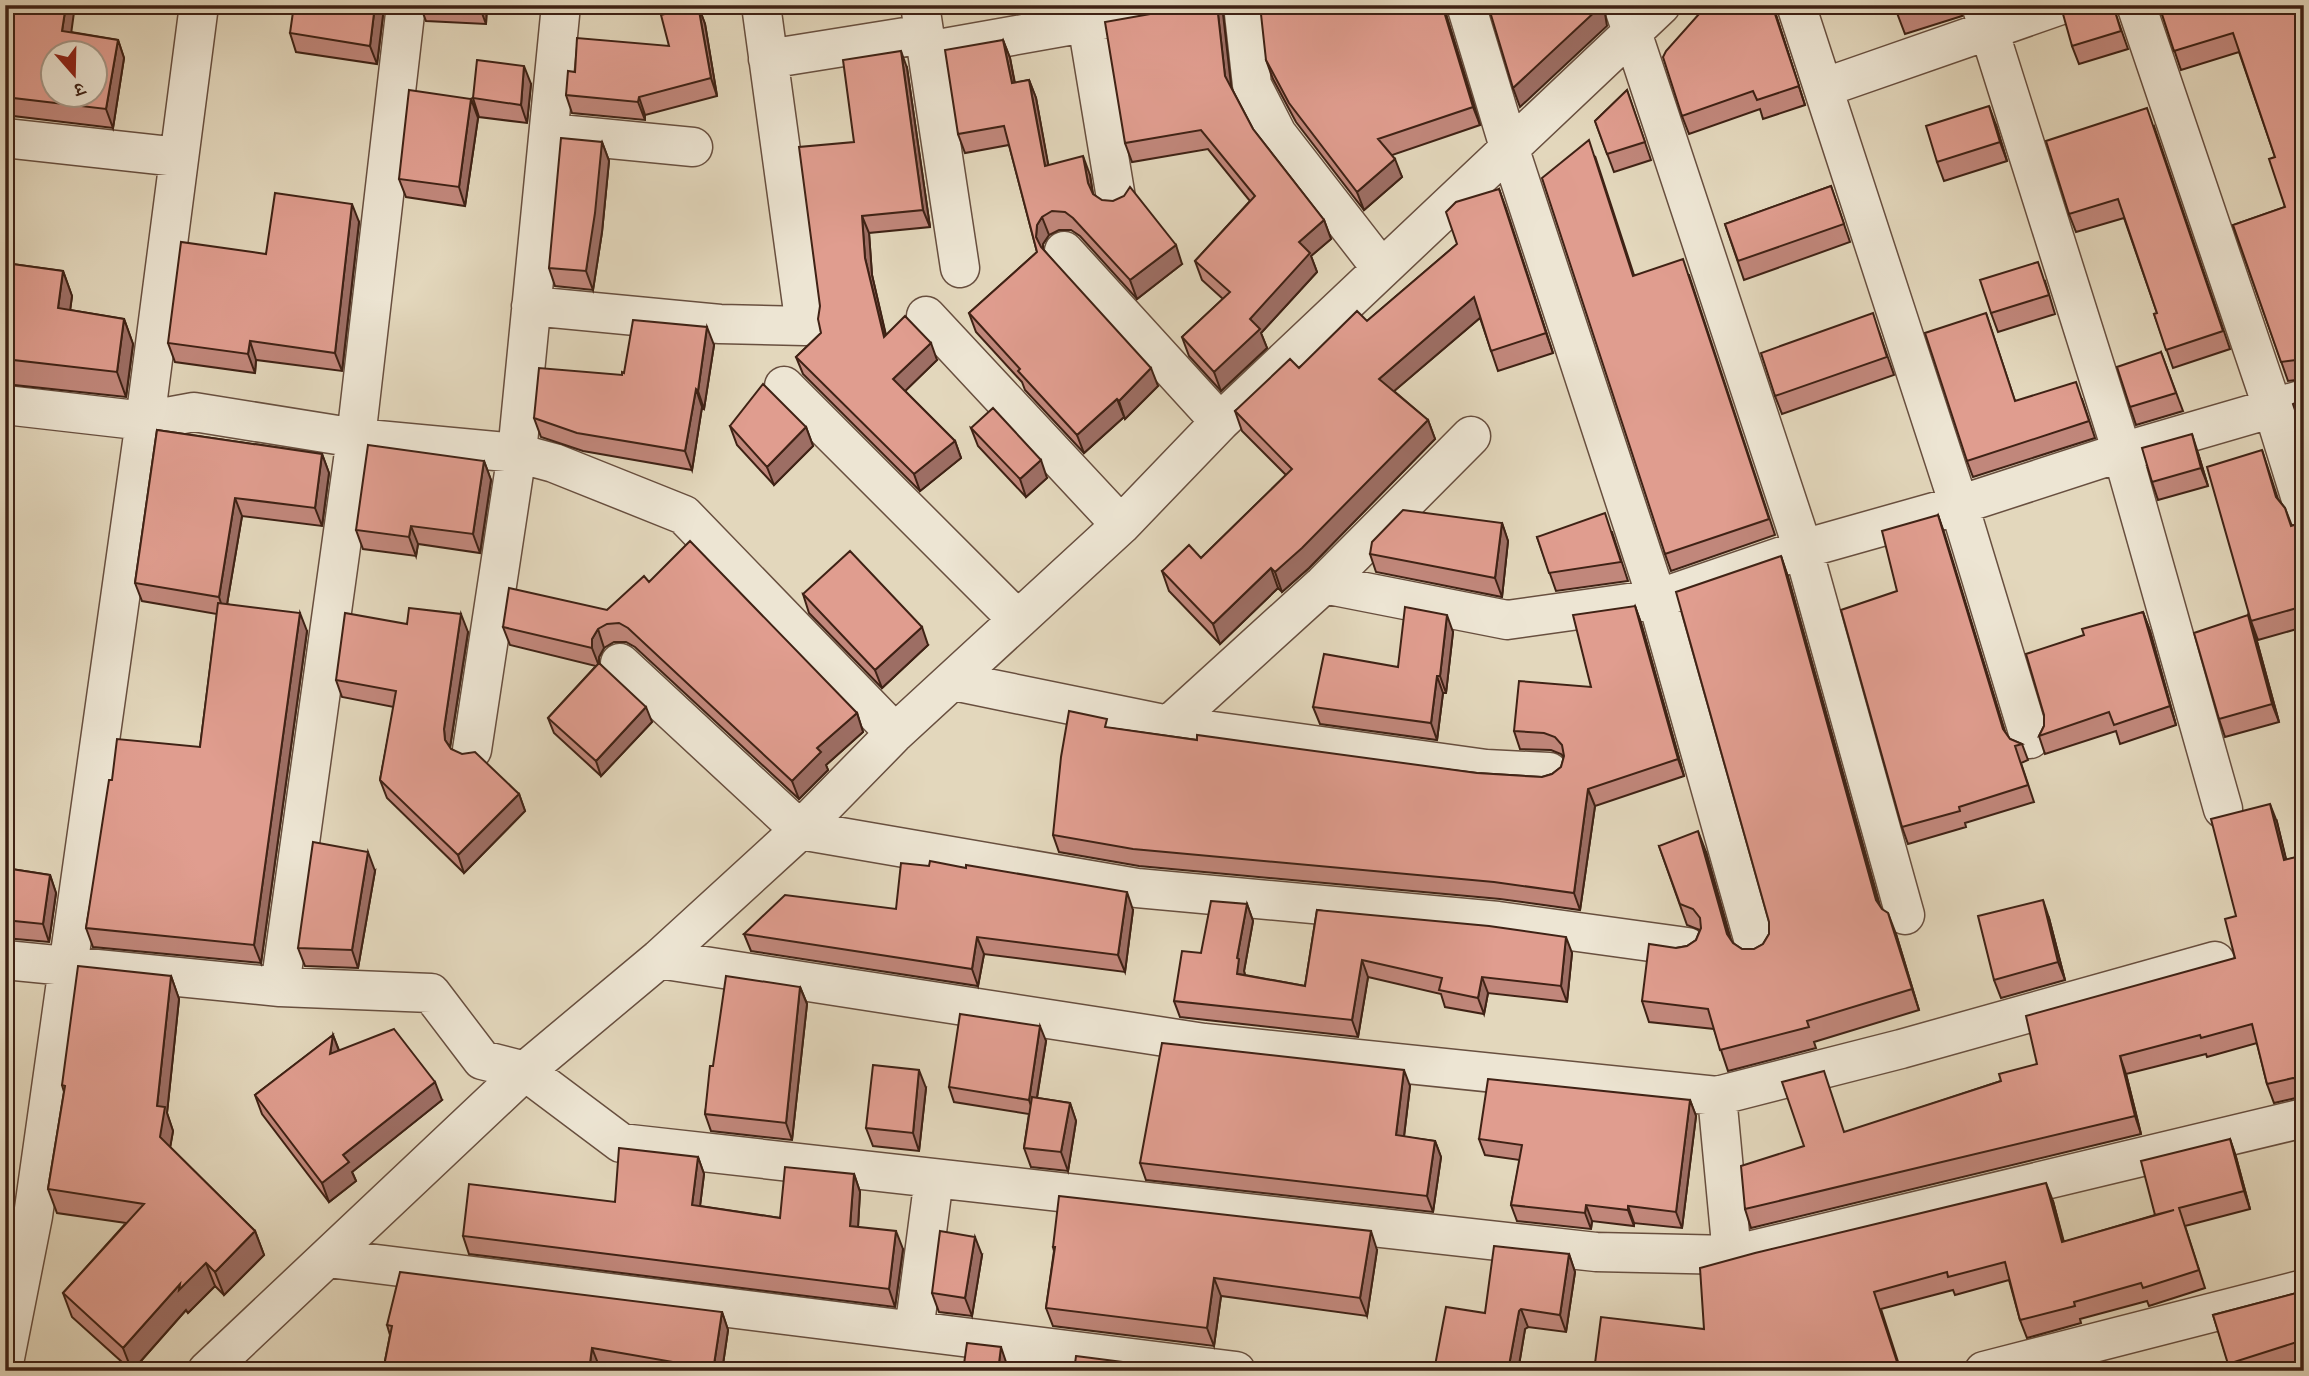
<svg xmlns="http://www.w3.org/2000/svg" width="2309" height="1376" font-family="'Libre Caslon Text','Noto Serif Devanagari',serif">
  <style>
    .lines { fill: none; stroke-linecap: round; stroke-linejoin: round }
    .minor-casing { stroke: #684f3f; stroke-width: 41 }
    .minor { stroke: #ede5d3; stroke-width: 38 }
    .wall { fill: #c1877b; stroke: #3f2215; stroke-width: 2 }
    .shaded-wall { fill: #9d6e64; stroke: #3f2215; stroke-width: 2 }
    .building { fill: #e09d8f; stroke: #3f2215; stroke-width: 2; fill-rule: evenodd }
  </style>
  <rect width="100%" height="100%" fill="#e3d7bc"/>
  <filter id="stains"><feTurbulence type="fractalNoise" baseFrequency=".00286" numOctaves="4"/><feColorMatrix values="0 0 0 0 .2 0 0 0 0 .09 0 0 0 0 .02 0 0 0 .5 -.17"/></filter>
  <radialGradient id="worn" r=".72"><stop offset=".6" stop-color="#630" stop-opacity="0"/><stop offset="1" stop-color="#630" stop-opacity=".3"/></radialGradient>
  <g class="lines">
    <g class="minor-casing">
      <path id="minor" d="M920,5L960,268
        M1084,5L1116,198
        M1243,5L1252,85L1277,134L1381,268
        M1466,5L1509,147L1657,599L1756,949
        M1796,5L1959,505L2030,739
        M1981,5L2122,452L2223,809
        M2136,5L2273,409L2304,509
        M1625,11L1803,549L1905,915
        M927,51L1186,5
        M768,59L924,34
        M1823,88L2061,5
        M549,133L693,147
        M5,138L178,157
        M1064,251L1220,422
        M531,306L720,324L805,326L761,5
        M926,316L1121,525
        M784,386L1017,619
        M5,405L145,421L194,412L356,438L517,453L554,463L684,515L895,733
        M1324,584L1507,620L1657,599L1803,549L1959,505L2122,452L2304,399
        M620,663L800,830L1137,888L1498,921L1687,947
        M953,681L1169,725L1486,769L1549,772
        M1169,725L1324,584L1471,436
        M472,750L517,453L561,5
        M659,959L1204,1043L1717,1096L1901,1049L2215,961
        M5,960L280,987L431,993L482,1060L525,1071L621,1143L1596,1252L1732,1255L2304,1118
        M280,987L356,438L406,5
        M1717,1096L1732,1255
        M328,1258L1236,1371
        M914,1331L934,1178
        M5,1358L33,1216L145,421L199,5
        M207,1371L525,1071L659,959L800,830L895,733L1121,525L1220,422L1661,5
        M1984,1371L2304,1289"/>
    </g>
    <use href="#minor" class="minor"/>
  </g>
  <path class="wall" d="M5,5L71,32L118,40L124,58L113,128L5,115Z
    M420,5H487L486,24L426,21Z
    M698,5L705,24L717,96L645,115V120L572,113L566,95L575,72L669,46Z
    M849,5H891L852,13Z
    M1188,5H1222L1231,87L1253,129L1324,220L1331,239L1311,256L1317,272L1261,333L1267,348L1221,391L1189,356L1182,337L1223,299L1202,280L1195,261L1250,201L1208,149L1132,162L1125,143L1184,8Z
    M1707,5H1775V12L1805,105L1763,119L1760,109L1689,134L1682,116Z
    M1894,5H1960L1962,16L1905,34Z
    M2159,5H2304V379L2288,381L2233,225L2285,207L2275,157L2239,52L2181,70Z
    M384,7L377,64L296,52L290,33Z
    M1445,11L1480,125L1392,155L1402,177L1364,210L1296,122L1273,79L1266,60Z
    M2115,12L2128,49L2079,64L2072,46Z
    M1003,40L1010,58L1015,83L1029,80L1036,98L1048,165L1090,175L1093,194L1182,264L1137,299L1080,236L1071,230H1059L1049,235L1043,244V249L1158,386L1125,419L1124,417L1084,453L1025,390L1022,382L976,332L969,313L1037,252L1009,145L965,153L958,134Z
    M907,68L930,227L869,233L872,275L886,335L937,360L905,391L955,441L961,458L920,491L803,374L796,357L821,333L820,306L854,142Z
    M531,84L527,123L479,117L473,98Z
    M1627,90L1651,160L1614,172L1595,121Z
    M471,99L478,118L465,206L406,197L399,179Z
    M1996,125L2007,161L1944,181L1937,162Z
    M2154,126L2230,349L2173,368L2154,314L2157,313L2124,218L2076,232L2069,214Z
    M602,142L609,161L602,232L593,290L555,286L549,268Z
    M1595,156L1634,275H1689L1775,535L1671,571L1665,554Z
    M1831,186L1850,242L1744,280L1725,224Z
    M1499,189L1553,353L1498,371L1480,318L1394,391L1428,420L1435,439L1309,568L1282,592L1278,588L1220,644L1169,591L1162,571L1201,558L1286,475L1242,431L1235,411L1367,321L1457,244Z
    M359,222L342,371L256,360L255,373L175,362L168,343L266,254Z
    M5,263L63,271L72,296L70,310L124,319L133,344L126,397L5,384Z
    M2045,281L2055,314L1998,332L1991,313Z
    M1986,313L2015,401L2082,399L2095,438L1973,477L1967,461Z
    M1879,332L1894,375L1782,414L1775,396Z
    M714,345L704,409L702,407L692,470L583,451L541,437L534,418L622,375L624,373Z
    M2161,352L2183,411L2136,425L2130,407Z
    M730,426L806,427L813,446L774,485L737,445Z
    M971,428L1047,478L1026,497L978,446Z
    M157,430L322,454L329,473L322,526L242,516L227,604L307,631L261,963L93,947L86,928L112,780L200,747L217,614L142,601L135,583Z
    M2262,450L2278,499L2285,508L2292,526L2304,522V627L2258,640L2251,621Z
    M2198,453L2208,486L2158,500L2152,482Z
    M484,461L491,480L480,553L418,544L416,556L363,549L356,530Z
    M1938,515L2005,732L2010,739L2022,744L2028,760L2021,763L2034,802L1965,823L1966,827L1908,844L1902,827L1897,591Z
    M1502,523L1508,541L1502,597L1376,572L1370,554Z
    M1612,532L1628,581L1556,591L1537,537Z
    M1781,556L1788,577L1880,906L1896,934L1919,1010L1814,1042L1816,1048L1728,1071L1714,1029L1649,1022L1642,1001L1676,948L1687,946L1696,940L1700,930L1687,925L1659,846L1706,852L1731,940L1733,943L1742,949H1754L1763,944L1769,934Z
    M649,582L857,713L863,732L826,765L828,770L799,799L635,647L626,642H614L604,648L599,657V663L652,722L601,776L554,733L548,718L596,666L510,645L503,627L607,610Z
    M803,594L928,645L882,688L809,613Z
    M1635,606L1641,623L1684,776L1595,806L1580,910L1500,899L1139,866L1059,852L1053,835L1110,728L1197,740L1477,773L1542,777L1552,774L1561,767L1564,757L1561,754L1551,750L1520,749L1514,731L1591,687Z
    M2143,612L2150,631L2176,725L2120,744L2116,731L2045,754L2039,736L2044,726L2084,635Z
    M2248,615L2255,634L2279,722L2225,737L2219,719Z
    M407,624L468,632L450,748L519,794L525,811L464,873L387,798L380,780L394,707L342,697L336,680Z
    M1453,632L1446,693H1443L1437,740L1320,724L1313,707L1398,667Z
    M2277,822L2286,860L2304,855V1097H2300L2274,1103L2267,1084L2257,1043L2207,1057L2206,1054L2126,1074L2141,1134L1751,1228L1745,1209L1804,1146L2001,1081L2037,1064L2235,958L2236,916Z
    M5,868L50,875L56,893L49,942L5,938Z
    M375,871L358,968L305,966L298,948Z
    M1247,904L1253,921L1244,971L1245,975L1305,986L1317,910L1572,953L1567,1002L1488,993L1484,1014L1445,1007L1441,994L1368,977L1358,1037L1180,1017L1174,1001L1201,953Z
    M896,909L1133,910L1125,972L984,954L978,986L751,951L744,934Z
    M2049,918L2065,980L2001,998L1994,980Z
    M171,976L179,999L167,1113L173,1131L170,1147L255,1231L264,1255L224,1295L215,1286L188,1313L186,1310L132,1371L72,1317L63,1293L126,1223L57,1213L48,1189L64,1092L62,1085Z
    M800,987L807,1004L792,1140L711,1131L705,1114L713,1066Z
    M333,1035L339,1050L442,1100L352,1172L356,1181L329,1202L262,1114L255,1095Z
    M1046,1041L1037,1098L1070,1103L1076,1121L1068,1171L1031,1167L1024,1148L1029,1114L954,1102L949,1087Z
    M1410,1086L1404,1137L1435,1141L1441,1157L1433,1212L1146,1180L1140,1163Z
    M926,1088L919,1151L873,1146L866,1128Z
    M1690,1100L1696,1116L1682,1228L1634,1223V1226L1592,1221L1591,1229L1517,1221L1511,1205L1520,1160L1485,1155L1479,1139Z
    M2230,1139L2236,1157L2250,1209L2185,1226L2205,1288L2149,1306L2147,1301L2080,1319L2081,1323L2027,1338L2020,1320L2009,1280L1955,1295L1953,1290L1881,1309L1901,1371H1594L2053,1201L2064,1242L2155,1215Z
    M698,1157L704,1174L700,1206L780,1218L854,1174L860,1192L858,1227L903,1249L895,1307L469,1254L463,1236L615,1202Z
    M1053,1247L1377,1250L1367,1316L1221,1296L1214,1346L1053,1326L1046,1308L1054,1251Z
    M1569,1254L1575,1272L1566,1332L1528,1327L1525,1329L1518,1371H1434L1485,1313Z
    M982,1255L972,1316L939,1312L932,1293Z
    M2304,1291V1360L2272,1371H2231L2213,1315Z
    M722,1312L728,1330L722,1371H628L599,1366L598,1371H383L390,1335L387,1325Z"/>
  <path class="shaded-wall" d="M66,5H75L69,49L62,31Z
    M375,5H383L384,7L377,64L370,46Z
    M479,5H487L486,24Z
    M698,5L705,24L717,96L711,78Z
    M1217,5H1222L1232,94L1225,76Z
    M1442,5H1445V11L1480,125L1473,107Z
    M1600,5H1605L1604,7L1607,26L1520,107L1513,88Z
    M1772,5H1775V12L1805,105Z
    M1958,5H1960L1962,16Z
    M118,40L124,58L113,128L106,109Z
    M1003,40L1010,58L1018,102L1012,83Z
    M901,51L907,68L930,227L923,210Z
    M524,66L531,84L527,123L521,105Z
    M1029,80L1036,98L1052,185L1045,166Z
    M639,97L645,115V120L638,102Z
    M471,99L478,118L465,206L459,187Z
    M1989,106L1996,125L2007,161L2000,142Z
    M602,142L609,161L602,232L593,290L586,271Z
    M1083,156L1090,175L1094,202L1088,183Z
    M1395,159L1402,177L1364,210L1357,192Z
    M1499,189L1506,208L1553,353L1546,333Z
    M352,204L359,222L342,371L335,353Z
    M862,216L869,233L872,275L890,354L884,337L865,258Z
    M1042,217L1049,235L1043,244V255L1036,237L1037,225Z
    M1324,220L1331,239L1311,256L1317,272L1261,333L1267,348L1221,391L1214,372L1250,319L1299,242Z
    M1176,245L1182,264L1137,299L1130,280Z
    M63,271L72,296L67,334L58,308Z
    M1474,297L1481,317L1386,398L1379,379Z
    M124,319L133,344L126,397L117,372Z
    M707,327L714,345L704,409L698,391Z
    M250,341L256,360L255,373L248,354Z
    M931,343L937,360L900,396L893,379Z
    M1151,368L1158,386L1125,419L1119,401Z
    M696,389L702,407L692,470L685,451Z
    M1117,399L1124,417L1084,453L1077,435Z
    M1428,420L1435,439L1309,568L1282,592L1275,572Z
    M806,427L813,446L774,485L767,467Z
    M2192,434L2198,453L2208,486L2201,468Z
    M955,441L961,458L920,491L914,474Z
    M322,454L329,473L322,526L315,508Z
    M1041,460L1047,478L1026,497L1020,479Z
    M484,461L491,480L480,553L473,534Z
    M235,498L242,516L225,616L219,597Z
    M1938,515L1944,532L2009,745L2003,729Z
    M1502,523L1508,541L1502,597L1495,578Z
    M411,526L418,544L416,556L409,537Z
    M1781,556L1788,577L1884,921L1876,900Z
    M1271,568L1278,588L1220,644L1213,624Z
    M1635,606L1641,623L1684,776L1678,759Z
    M2143,612L2150,631L2176,725L2170,706Z
    M300,613L307,631L261,963L254,945Z
    M461,614L468,632L450,747L445,740L444,729Z
    M1447,615L1453,632L1446,693L1440,676Z
    M2248,615L2255,634L2279,722L2272,704Z
    M922,627L928,645L882,688L875,670Z
    M598,629L604,648L599,657V666L592,648V639Z
    M1437,676L1443,693L1437,740L1431,723Z
    M646,707L652,722L601,776L596,761Z
    M857,713L863,732L826,765L828,770L799,799L792,781L817,748Z
    M1588,789L1595,806L1580,910L1574,893Z
    M519,794L525,811L464,873L458,855Z
    M2270,804L2277,822L2291,879L2284,860Z
    M1698,831L1706,852L1735,955L1727,934Z
    M368,852L375,871L358,968L352,950Z
    M50,875L56,893L49,942L43,924Z
    M1127,892L1133,910L1125,972L1118,955Z
    M2043,900L2049,918L2065,980L2058,962Z
    M1247,904L1253,921L1244,971L1245,975L1237,974V958Z
    M1888,913L1896,934L1919,1010L1912,989Z
    M977,937L984,954L978,986L972,969Z
    M1566,937L1572,953L1567,1002L1561,986Z
    M1362,960L1368,977L1358,1037L1352,1020Z
    M171,976L179,999L167,1113L173,1131L168,1160L160,1137L157,1106Z
    M1482,977L1488,993L1484,1014L1478,998Z
    M800,987L807,1004L792,1140L786,1123Z
    M1040,1026L1046,1041L1034,1115L1029,1100Z
    M333,1035L340,1054H330Z
    M2120,1056L2126,1074L2141,1134L2135,1116Z
    M919,1070L926,1088L919,1151L913,1133Z
    M1404,1070L1410,1086L1402,1152L1396,1135Z
    M435,1082L442,1100L352,1172L356,1181L329,1202L322,1183L343,1155Z
    M1690,1100L1696,1116L1682,1228L1676,1212Z
    M1070,1103L1076,1121L1068,1171L1061,1152Z
    M2230,1139L2236,1157L2250,1209L2244,1191Z
    M1435,1141L1441,1157L1433,1212L1427,1196Z
    M698,1157L704,1174L698,1222L692,1205Z
    M854,1174L860,1192L857,1244L850,1226Z
    M2046,1183L2053,1201L2068,1260L2062,1242Z
    M1586,1205L1592,1221L1591,1229L1585,1213Z
    M1628,1206L1634,1223V1226L1628,1210Z
    M5,1226L8,1232L5,1244Z
    M255,1231L264,1255L224,1295L215,1272Z
    M896,1231L903,1249L895,1307L889,1289Z
    M1371,1231L1377,1250L1367,1316L1360,1298Z
    M975,1237L982,1255L972,1316L965,1298Z
    M1569,1254L1575,1272L1566,1332L1560,1315Z
    M206,1263L215,1286L188,1313L186,1310L132,1371L123,1348L180,1284Z
    M1214,1278L1221,1296L1214,1346L1207,1328Z
    M1521,1309L1528,1327L1525,1329L1518,1371H1508L1519,1311Z
    M722,1312L728,1330L722,1371H713Z
    M1001,1347L1007,1365L1006,1371H998Z
    M592,1348L599,1366L598,1371H589Z"/>
  <path class="building" d="M5,5H66L62,31L118,40L106,109L5,97ZM52,52H94V94H52Z
    M294,5H375L370,46L290,33Z
    M698,5L711,78L639,97L638,102L566,95L568,71L575,72L577,38L669,46L661,15Z
    M1188,5H1217L1225,76L1253,129L1324,220L1299,242L1310,253L1250,319L1260,329L1214,372L1182,337L1230,292L1195,261L1255,196L1201,130L1125,143L1105,22L1184,8Z
    M1260,5H1442L1473,107L1378,139L1395,159L1357,192L1289,103L1266,60Z
    M1488,5H1600V7L1513,88Z
    M1707,5H1772L1799,86L1757,100L1753,91L1682,116L1663,57L1666,51Z
    M1894,5H1908L1896,9Z
    M2064,5H2113L2121,31L2072,46L2061,7Z
    M2159,5H2304V359L2281,362L2233,225L2285,207L2269,159L2275,157L2233,33L2174,51Z
    M1003,40L1012,83L1029,80L1045,166L1083,156L1088,183L1093,194L1102,200L1113,201L1124,196L1130,187L1176,245L1130,280L1073,218L1065,212L1052,211L1042,217L1037,225L1036,237L1041,247L1151,368L1119,401L1117,399L1077,435L1018,371L1020,369L969,313L1037,252L1004,126L958,134L945,50Z
    M901,51L923,210L862,216L865,258L884,337L905,316L931,343L893,379L955,441L914,474L796,357L821,333L818,319L820,306L799,147L854,142L843,60Z
    M477,60L524,66L521,105L473,98Z
    M409,90L471,99L459,187L399,179Z
    M1627,90L1645,142L1607,154L1595,121Z
    M1989,106L2000,142L1937,162L1926,126Z
    M2147,108L2223,331L2166,350L2154,314L2157,313L2118,199L2069,214L2046,141Z
    M561,138L602,142L595,213L586,271L549,268Z
    M1589,140L1633,276L1683,259L1769,519L1665,554L1542,178Z
    M1831,186L1844,224L1738,261L1725,224Z
    M1499,189L1546,333L1491,351L1474,297L1379,379L1428,420L1302,548L1275,572L1271,568L1213,624L1162,571L1189,545L1201,558L1292,469L1235,411L1290,359L1299,368L1357,311L1367,321L1457,244L1446,212L1456,202Z
    M275,193L352,204L335,353L250,341L248,354L168,343L181,242L266,254Z
    M2038,262L2049,295L1991,313L1980,280Z
    M5,263L63,271L58,308L124,319L117,372L5,359Z
    M1873,313L1887,357L1775,396L1761,353Z
    M1986,313L2015,401L2076,382L2089,421L1967,461L1925,333Z
    M633,320L707,327L698,391L696,389L685,451L577,433L534,418L539,368L622,375V372L624,373Z
    M2161,352L2176,393L2130,407L2117,367Z
    M763,384L806,427L767,467L730,426Z
    M2304,399V427L2301,428L2293,404Z
    M993,408L1041,460L1020,479L971,428Z
    M157,430L322,454L315,508L235,498L219,597L135,583Z
    M2192,434L2201,468L2152,482L2142,448Z
    M368,445L484,461L473,534L411,526L409,537L356,530Z
    M2262,450L2276,497L2285,508L2291,526L2304,522V567L2299,568L2304,584V606L2251,621L2207,467Z
    M1403,510L1502,523L1495,578L1370,554L1372,542Z
    M1605,513L1621,562L1549,573L1537,537Z
    M1938,515L2003,729L2010,739L2022,744L2015,746L2028,785L1959,807L1960,811L1902,827L1841,610L1897,591L1882,531Z
    M690,541L857,713L817,748L821,752L792,781L628,628L619,623L607,624L598,629L592,639V648L503,627L509,588L607,610L644,576L649,582Z
    M850,551L922,627L875,670L803,594Z
    M1781,556L1876,900L1882,909L1888,913L1912,989L1807,1021L1809,1027L1720,1050L1708,1009L1642,1001L1649,944L1676,948L1687,946L1696,940L1701,928L1700,918L1693,909L1680,904L1659,846L1698,831L1727,934L1733,943L1742,949H1754L1763,944L1769,934V922L1676,592Z
    M218,603L300,613L254,945L86,928L109,780H112L117,739L200,747Z
    M1635,606L1678,759L1588,789L1574,893L1494,882L1133,849L1053,835L1061,757L1069,711L1107,719L1105,727L1197,740V735L1477,773L1542,777L1552,774L1561,767L1564,756L1562,745L1555,737L1544,733L1514,731L1519,681L1591,687L1573,615Z
    M1405,607L1447,615L1440,676H1437L1431,723L1313,707L1324,654L1398,667Z
    M409,608L461,614L444,729L445,740L451,749L462,754L475,752L519,794L458,855L380,780L396,691L336,680L345,613L407,624Z
    M2143,612L2170,706L2114,725L2109,712L2039,736L2044,726V715L2026,654L2084,635L2082,629Z
    M2248,615L2272,704L2219,719L2194,633Z
    M599,663L646,707L596,761L548,718Z
    M2270,804L2284,860L2304,855V1079L2293,1078L2267,1084L2252,1024L2201,1038L2200,1035L2120,1056L2135,1116L1745,1209L1741,1166L1804,1146L1782,1082L1824,1071L1844,1132L2001,1081L1999,1074L2037,1064L2026,1016L2235,958L2225,919L2236,916L2211,819Z
    M313,842L368,852L352,950L298,948Z
    M930,861L966,868V865L1127,892L1118,955L977,937L972,969L744,934L785,895L896,909L901,863L929,866Z
    M5,868L50,875L43,924L5,920Z
    M2043,900L2058,962L1994,980L1978,916Z
    M1211,901L1247,904L1237,958L1239,959L1237,974L1305,986L1317,910L1489,926L1566,937L1561,986L1482,977L1478,998L1439,990L1442,978L1362,960L1352,1020L1174,1001L1182,951L1201,953Z
    M78,966L171,976L157,1106L165,1107L160,1137L255,1231L215,1272L206,1263L179,1290L180,1284L123,1348L63,1293L144,1204L48,1189L65,1086L62,1085Z
    M726,976L800,987L786,1123L705,1114L710,1066H713Z
    M960,1014L1040,1026L1029,1100L949,1087Z
    M394,1029L435,1082L343,1155L349,1162L322,1183L255,1095L333,1035L330,1054Z
    M1162,1043L1404,1070L1396,1135L1435,1141L1427,1196L1140,1163Z
    M873,1065L919,1070L913,1133L866,1128Z
    M1488,1079L1690,1100L1676,1212L1628,1206V1210L1586,1205L1585,1213L1511,1205L1522,1145L1479,1139Z
    M1032,1097L1070,1103L1061,1152L1024,1148Z
    M2304,1119V1141L2298,1122Z
    M2230,1139L2244,1191L2179,1208L2199,1270L2143,1288L2141,1283L2074,1302L2075,1306L2020,1320L2005,1262L1948,1277L1947,1272L1874,1292L1900,1371H1594L1601,1317L1704,1329L1700,1268L1755,1253L2046,1183L2062,1242L2174,1210L2155,1215L2141,1161Z
    M619,1148L698,1157L692,1205L780,1218L785,1167L854,1174L850,1226L896,1231L889,1289L463,1236L469,1184L615,1202Z
    M1059,1196L1371,1231L1360,1298L1214,1278L1207,1328L1046,1308L1055,1247H1053Z
    M940,1231L975,1237L965,1298L932,1293Z
    M1494,1246L1569,1254L1560,1315L1521,1309L1519,1311L1508,1371H1434L1446,1307L1485,1313Z
    M400,1272L722,1312L713,1371H678L679,1363L592,1348L589,1371H383L392,1326L387,1325Z
    M2304,1291V1351L2300,1341L2228,1364L2213,1315Z
    M967,1343L1001,1347L998,1371H963Z
    M1076,1356L1193,1371H1074Z
    M1952,1368L1953,1371H1940Z"/>
  <rect width="2309" height="1376" fill="none" stroke="#e3d7bc" stroke-width="28"/>
  <rect x="7" y="7" width="2295" height="1362" fill="none" stroke="#3f2215" stroke-width="3.5"/>
  <rect x="14" y="14" width="2281" height="1348" fill="none" stroke="#3f2215" stroke-width="2"/>
  <g transform="translate(74 74) rotate(160)"><circle r="33" fill="#ede5d3" stroke="#a79787" stroke-width="2"/>
  <path d="M0-5L12 26L0 18L-12 26Z" fill="#8f2418"/>
  <text y="-10" font-size="19" font-weight="bold" text-anchor="middle" fill="#3f2215">उ</text>
  </g>
  <rect width="100%" height="100%" filter="url(#stains)"/>
  <rect width="100%" height="100%" fill="url(#worn)"/>
</svg>
